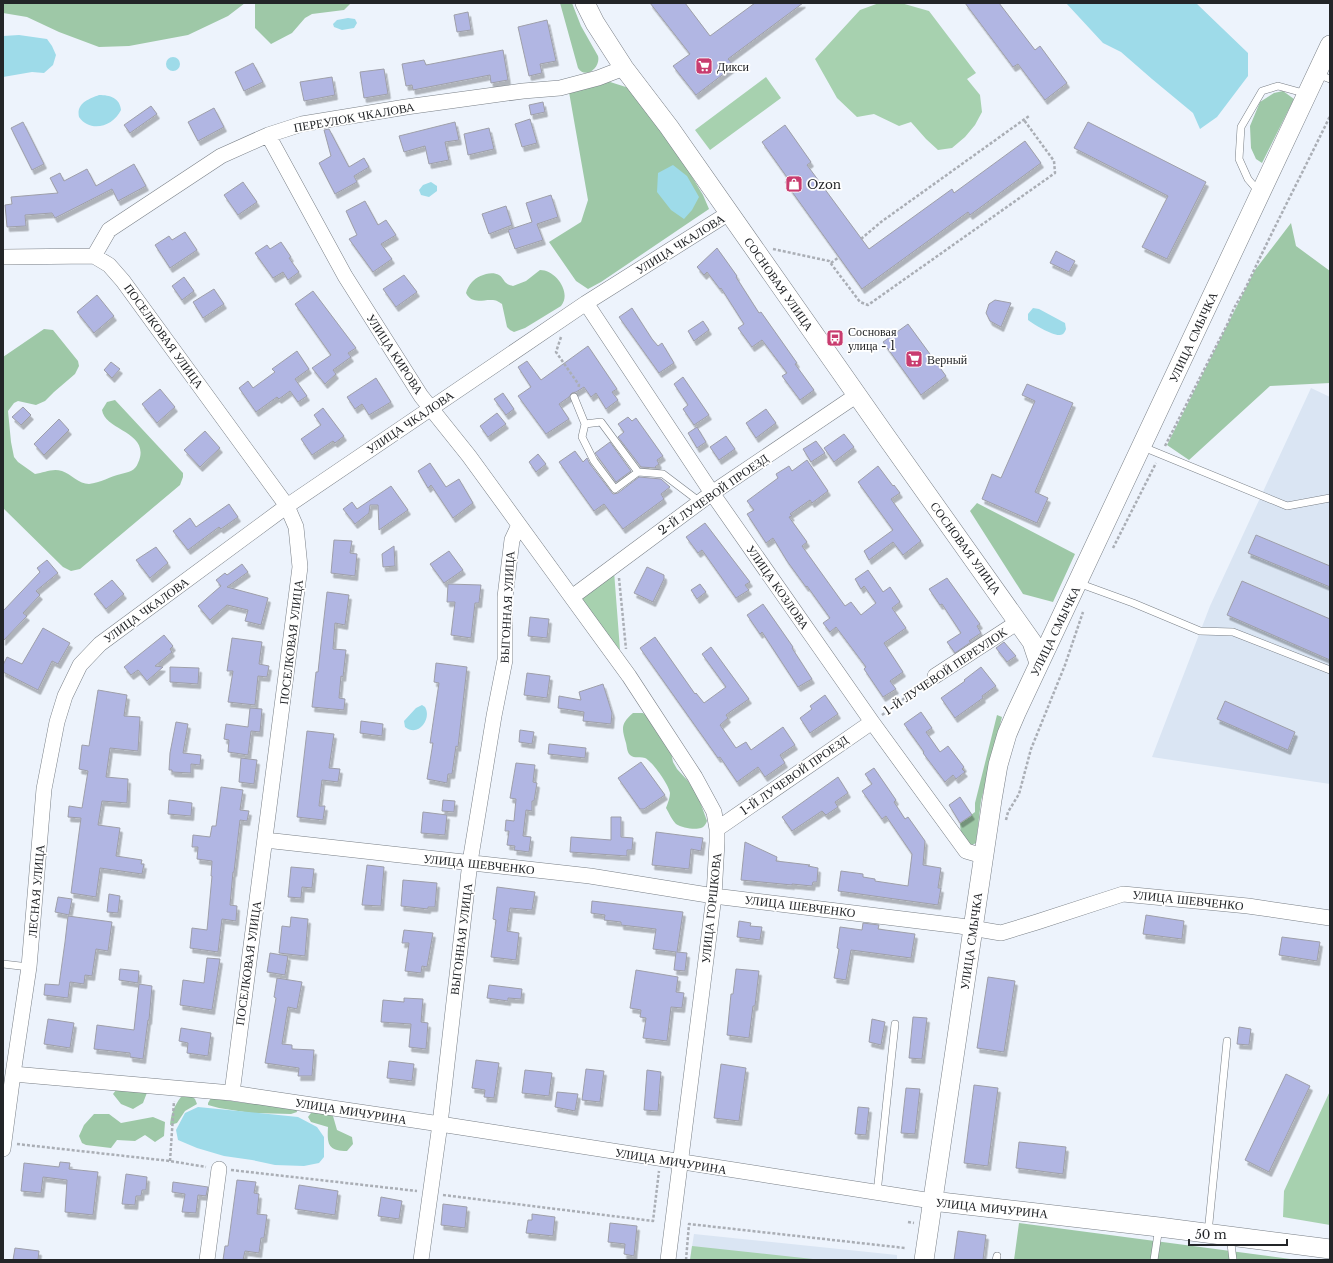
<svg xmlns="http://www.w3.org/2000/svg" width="1333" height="1263" font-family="'Libre Baskerville',serif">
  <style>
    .built { fill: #dae5f3 }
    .green { fill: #a7d1af }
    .forest { fill: #9ec8a7 }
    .water { fill: #9edbe9 }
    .building { fill: #b1b6e3; stroke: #9e9fa9; filter: url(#shadow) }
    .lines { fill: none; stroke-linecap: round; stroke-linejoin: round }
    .service-casing { stroke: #797f86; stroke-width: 8 }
    .minor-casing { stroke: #797f86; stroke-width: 16 }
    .tertiary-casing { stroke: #797f86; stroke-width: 20 }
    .path { stroke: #aaaeb5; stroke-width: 2.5; stroke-dasharray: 3 2; stroke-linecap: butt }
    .service { stroke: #fff; stroke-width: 7 }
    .minor { stroke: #fff; stroke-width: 15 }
    .tertiary { stroke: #fff; stroke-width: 19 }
    .labels { text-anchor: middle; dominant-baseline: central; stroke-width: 3.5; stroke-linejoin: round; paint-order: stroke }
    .poi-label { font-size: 12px; fill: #232528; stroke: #fff; text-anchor: start }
    .street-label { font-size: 12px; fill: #232528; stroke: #fff }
  </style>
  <defs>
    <filter id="shadow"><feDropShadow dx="2.5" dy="4.5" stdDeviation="0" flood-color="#0004"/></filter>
  </defs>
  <rect width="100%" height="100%" fill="#edf3fc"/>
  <path class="built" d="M1311,388L1330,397V784L1152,757L1210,606Z
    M694,1234L897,1255V1260H690Z"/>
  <path class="green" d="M879,3H901L929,11L976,73L967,79L980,95L982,112L975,125L965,137L952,148L938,150L926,139L911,122L899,126L874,114L857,117L837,98L815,59L860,10Z
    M766,77L781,98L710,150L695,130Z
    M614,571L620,650L585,607L582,601L583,594Z
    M1330,1091V1225L1283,1217L1284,1191Z
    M692,1246L822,1260H690Z"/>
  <path class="forest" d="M3,3H245L228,16L188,35L129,46L99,47L59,32L27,17L3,13Z
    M255,3H351L344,10L312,14L305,18L292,33L271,44L255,28Z
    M560,3H572L581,26L598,56C601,67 586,80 578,68Z
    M607,81L629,88L680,157L703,195L709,209L601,282L588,289L576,281L549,242L581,222L588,200L569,92Z
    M1283,91L1294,99L1262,163L1256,159L1251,148L1250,126L1260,102L1274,93Z
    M1291,223L1296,246L1330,271V383L1270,386L1189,460L1167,445L1255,270Z
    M540,270C556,270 572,293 561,306L525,328L514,332L510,330L507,327L502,304C500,303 497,300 493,300C483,299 472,305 466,293C467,289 469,285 472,282C477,276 491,270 499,275C505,279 503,284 513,286L526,281Z
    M44,329L53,330L78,361L79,366L75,374L54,392L45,401L36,405L18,401L14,403L8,411L11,442L14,457L18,462L35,474C44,473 52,468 62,471C71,474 79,484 89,484C100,483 111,476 121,474C129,472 135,471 138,463C152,432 105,431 102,410L107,402L115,400L183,473V477L180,485L80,569L71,571L63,567L3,508V357Z
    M977,503L1075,554L1053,602L1023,594L970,511Z
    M633,713H643L647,716L671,752L673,762L677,769L688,781L698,796L707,821C706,824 704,827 701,828C695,830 682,828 676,824C672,820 669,813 666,808C668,803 670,797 670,793C669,785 652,761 645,758C640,756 635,759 630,755C627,752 627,747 626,743C622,729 620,724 633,713Z
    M997,715L1002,717L981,801L976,843L970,846L961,837L960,823L975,812V803Z
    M119,1086L148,1090L143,1103L133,1109L121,1104L113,1094Z
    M190,1095L195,1099L197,1104L185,1111L177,1123L170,1125C171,1114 174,1106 181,1097Z
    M211,1098L245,1103L288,1105L296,1107L297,1112L291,1114L251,1113L219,1108L208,1105V1103Z
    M322,1112L333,1116L337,1130L352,1137L353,1144L347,1151C328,1151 327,1144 328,1127L311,1122L308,1117L311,1113Z
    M94,1114H109L121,1123L153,1117L165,1122L164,1136L155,1142L145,1135L135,1141L117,1140L111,1148L86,1145L82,1143L79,1136L84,1125Z
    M1019,1223L1298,1260H1014Z"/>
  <path class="water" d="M1066,3H1196L1248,53V76L1217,117L1200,129L1193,113L1152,79L1121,52L1103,43Z
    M348,18L355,19L357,23L354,28L342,30L334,27L333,24L337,20Z
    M19,35L47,39L52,46L56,55L53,65L44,73L32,72L3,77V36Z
    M166 64a7 7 0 1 1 14 0a7 7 0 1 1-14 0Z
    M99,95C110,95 120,98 121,110C113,127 90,133 79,117C76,103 89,99 99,95Z
    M673,165L687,176L699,197L692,210L684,219L671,210L657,192L658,173Z
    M431,182L437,186V191L429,197L421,195L419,190L423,185Z
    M1033,308L1039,309L1065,323L1066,329C1065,332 1063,335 1060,335C1053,336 1033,324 1028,320V314Z
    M422,705L425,707C432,718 419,738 405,727L404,721L416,708Z
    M198,1107L298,1117L317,1127L324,1137V1157L319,1163L304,1166L275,1165L252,1160L224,1156L197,1148L178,1140L176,1130L185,1113Z"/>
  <path class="building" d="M650,3H685L710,36L755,3H803L728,59L734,66L696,95L673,66L690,54Z
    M965,3H999L1035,50L1040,46L1067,83L1045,100L1018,64L1013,67Z
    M468,12L471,30L457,32L454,15Z
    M547,20L556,61L540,64L542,73L529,76L518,27Z
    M503,50L508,80L491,83L490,75L413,90L412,85L406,86L402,64L424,60L426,65Z
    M253,63L263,82L244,91L235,72Z
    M384,69L388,94L364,98L360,72Z
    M332,77L335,95L304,101L300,82Z
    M543,102L545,112L531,115L529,105Z
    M151,106L157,114L130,133L124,125Z
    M214,108L224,127L198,141L188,122Z
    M530,119L537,143L522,147L515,124Z
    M23,122L44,164L32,170L11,128Z
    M455,122L459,140L445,142L449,160L429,164L425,146L404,152L399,136Z
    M1088,122L1206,182L1167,259L1142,247L1168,196L1074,148Z
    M785,125L811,162L807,165L869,249L952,189L954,193L1025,141L1041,163L970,215L968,212L862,289L785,182L789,180L762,142Z
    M489,128L494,149L468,155L464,134Z
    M329,129L349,167L364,158L369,167L354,176L357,182L335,194L319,163L331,156L324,130Z
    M134,164L146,186L118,201L112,189L55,218L52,213L25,215L26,226L7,227L5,205L12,204L11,197L58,193L50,178L60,173L64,181L87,169L96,186Z
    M243,182L257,202L238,215L224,195Z
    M551,195L558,217L537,224L543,240L515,249L508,230L532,222L526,203Z
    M365,201L378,225L386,220L396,235L381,244L392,259L373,272L349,239L357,235L346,211Z
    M506,206L512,225L489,234L482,214Z
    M185,232L197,250L170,268L155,245L169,236L172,240Z
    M281,242L291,257L289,258L299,272L288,280L283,272L273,278L255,253L267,245L270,249Z
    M717,248L737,276L736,277L759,313L761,312L797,363L795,364L814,390L800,400L782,376L787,373L762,340L752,347L738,328L744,324L721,288L720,289L707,272L704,275L697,267Z
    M1056,251L1075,261L1069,272L1050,263Z
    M404,275L417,292L396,307L383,289Z
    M184,277L194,291L182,300L172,286Z
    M214,289L224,304L203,318L193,302Z
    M313,291L356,348L348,353L351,357L333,370L336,374L325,384L312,368L331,355L295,304Z
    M97,295L114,316L94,333L77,312Z
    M995,300L1011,303L1001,327L990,321L986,313L989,304Z
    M632,308L652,339L658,346L662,343L674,363L659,373L619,317Z
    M703,321L709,330L694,341L688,331Z
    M908,324L946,376L921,395L883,342Z
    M588,346L617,389L612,392L618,400L606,409L596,393L591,397L584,387L576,392L572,393L569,397L559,404L569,419L546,434L518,396L531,387L518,367L527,361L541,380Z
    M297,351L309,369L295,379L307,396L298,402L290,391L279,399L277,397L256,412L239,388L248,381L253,388L275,372L272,369Z
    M111,362L120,369L112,378L104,370Z
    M683,377L709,415L694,425L683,409L688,405L674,384Z
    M376,378L391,402L369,415L362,404L355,409L347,397Z
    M1027,384L1073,403L1035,492L1048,498L1037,523L982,499L992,474L1001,478L1035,401L1022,395Z
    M160,389L175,407L157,423L142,404Z
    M503,393L514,409L506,415L494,399Z
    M23,407L31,415L21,425L12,417Z
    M323,408L344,436L335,443L333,441L312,455L301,439L321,425L314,415Z
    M766,409L776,423L756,438L746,423Z
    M497,413L506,424L488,437L480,426Z
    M628,417L632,421L636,418L663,456L657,460L659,464L655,467L656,468L641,467L618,437L624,432L618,424Z
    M59,419L69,430L44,455L34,444Z
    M697,427L706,442L697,448L688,433Z
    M205,431L220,448L200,467L184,450Z
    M844,434L854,447L834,462L824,448Z
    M726,436L735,449L719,460L710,447Z
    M816,441L825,453L811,462L803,449Z
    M610,442L631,471L616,482L595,453Z
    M575,451L583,462L587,458L590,464L613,494L618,493L639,477L661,479L670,487L661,494L664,499L623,529L604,504L594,511L559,462Z
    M538,454L546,464L536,472L529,462Z
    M807,460L828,491L812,503L810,500L790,514L792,516L789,517L807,542L802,546L845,606L851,602L861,615L876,603L864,586L861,589L855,579L868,570L883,592L890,587L900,602L892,608L906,628L884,643L903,672L890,681L896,689L883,697L864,669L866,667L836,627L830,632L823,623L830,618L807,586L806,587L787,561L773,538L766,543L747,514L754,510L747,501L778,478L776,474L789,466L792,471Z
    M430,463L446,487L459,479L473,503L453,518L431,485L428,488L418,471Z
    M878,466L893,486L894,485L900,493L891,499L921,541L903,555L893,542L869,560L864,551L893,530L858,482Z
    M391,486L408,510L379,530L378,505H370L369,513L355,524L343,509L352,502L357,509Z
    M229,504L238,517L221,529L219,527L188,550L173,531L190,518L196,527Z
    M705,523L750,582L745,585L749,590L736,598L702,550L698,553L686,537Z
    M1256,535L1330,566V587L1248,553Z
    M334,540L352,541L350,553L357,554L355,576L331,573Z
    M394,546L395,566L383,567L382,554Z
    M156,547L168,563L150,578L136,560Z
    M449,551L463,570L444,583L430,564Z
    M47,560L58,573L36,591L40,595L23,613L27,616L3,641V611L40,572L37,568Z
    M242,564L248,572L227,587L268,598L261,625L245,621L248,610L227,605L210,620L198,606L221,586L216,580L225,573L227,575Z
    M647,567L664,575V579L653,602L634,593Z
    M947,578L980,624L977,626L981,633L969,641L971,642L955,653L947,642L961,633L942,604L940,605L929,589Z
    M112,580L124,594L106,609L94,594Z
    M1242,581L1330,619V660L1227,615Z
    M448,584L481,585L479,603H475L471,638L451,635L455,602H447Z
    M700,584L706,592L697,599L691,590Z
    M327,592L349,595L345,625L335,623L333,649L346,650L343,677L341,676L339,698L345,699L344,710L312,707L316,672H318L321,644Z
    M763,604L793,647L792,648L812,679L798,687L762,632L760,634L747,615Z
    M530,617L549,619L547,638L528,636Z
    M43,628L70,643L58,664L52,661L38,690L3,672V665L7,657L22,664Z
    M164,635L173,646L170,649L172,652L155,666L163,667L147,681L138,670L131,675L124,667Z
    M655,637L695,694L696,693L704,703L726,687L702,654L711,647L749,699L730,712L726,715L728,718L720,725L736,748L746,742L751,750L783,727L795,745L780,755L785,763L765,777L758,767L737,782L720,757L718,758L640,648Z
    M232,638L262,642L259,664L269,666L267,677L258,676L255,705L228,702L233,671H227Z
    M1004,642L1016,656L1007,662L996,648Z
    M436,663L467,667L458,747L456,746L452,774H448L447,783L427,779L433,743H430L439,683L434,682Z
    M170,667L199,668L198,684L170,682Z
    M981,667L996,686L982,696L983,698L955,718L941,698L965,681L964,680Z
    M527,673L550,676L547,698L524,695Z
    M603,684L612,713L611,724L583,721L584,712L558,708L559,696L581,700L579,692Z
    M98,690L127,695L124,716L140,717L138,751L110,748L106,777L128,779L127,803L102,801L98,825L120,828L116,856L142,860L141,864H144L142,874L100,868L96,897L71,893L81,818L68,817L69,806L82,808L88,771L79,769L82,745L89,746Z
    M825,695L838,714L810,733L800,718L812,709L810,706Z
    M1225,701L1295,732L1288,750L1217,719Z
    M250,708L262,709L260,732L251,731L248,755L228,752L229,740L224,739L226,724L248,727Z
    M921,712L932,728L926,732L940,752L948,746L964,767L962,769L965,772L956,779L953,775L945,782L923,753L924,752L904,724Z
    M361,721L383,724L382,736L360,733Z
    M176,722L188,724L183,753L201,755L200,765L191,764V773L172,772V770H169L170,753Z
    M520,730L534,732L532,744L519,742Z
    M307,731L334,734L329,768L340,769L338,782L322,780L319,806H325L323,820L297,817Z
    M549,744L586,748L585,758L548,754Z
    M241,758L257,760L254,784L239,782Z
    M641,762L665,795L644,809H640L618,778Z
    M516,763L535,765L533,782L537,783L534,801H532V811L526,810L523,836L531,837L529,852L514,850L515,846L507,845L509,831H505L506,820L514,821L516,799L510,798Z
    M874,768L896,800L894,802L905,819L908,817L925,841L923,865L941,868L938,888H941L938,905L838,891L841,871L863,874V877L875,879V881L908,886L912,854L886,816L882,819L862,791L872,784L865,774Z
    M838,777L848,793L835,802L838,807L826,815L822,811L792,831L782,817Z
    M221,787L243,790L240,810L249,811L247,821L240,820L234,872H233L230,905L237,906L236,921L222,919L218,952L190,948L192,928L207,930L212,876H211L212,861L197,859L198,847H192L193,835L210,837L212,826H216Z
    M960,797L972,815L960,823L949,805Z
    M169,800L192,803L191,816L168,814Z
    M443,800L455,801L454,812L442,811Z
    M423,812L447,815L445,835L421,833Z
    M611,817H621V837L633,838L632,850H627V856L570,852L571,837L611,840Z
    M656,832L703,838L701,851L691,849L689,869L652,865Z
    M745,842L777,857L776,861L810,865L808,866L818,868L817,882H813L812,886L792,884V885L741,880Z
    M367,865L384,867L381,906L362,905Z
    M291,867L314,869L312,888L302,887L301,898L288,897Z
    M403,880L437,883L435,907H428V909L401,906Z
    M497,887L535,892L532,910L510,908L507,931L519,933L516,960L491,957L496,920L493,919Z
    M109,894L120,896L118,913L107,912Z
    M58,897L72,899L69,915L55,912Z
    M592,901L683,912L677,952L687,953L685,971L674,970L676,952L653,949L656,929L621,925V922L604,920L605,915L591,913Z
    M1146,915L1184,921L1182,939L1143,934Z
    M68,916L112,922L108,951L96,949L92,976L85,975L84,984L70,982L68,998L44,995L45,984L59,985L65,942Z
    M291,917L308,919L305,956L279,953L282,926L290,927Z
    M739,921L751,923L750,926L762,927L760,940L737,937Z
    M863,923L879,925L878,929L915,934L911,958L851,950L846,980L834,978L839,949L837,948L840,927L862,930Z
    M404,930L433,933L427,967L422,966L421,973L405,971L409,943H402Z
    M1282,937L1320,942L1317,961L1279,955Z
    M270,953L288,956L285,975L267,972Z
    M207,958L220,959L212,1010L180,1005L183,980L204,983Z
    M120,969L139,971L138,983L119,980Z
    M736,969L759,971L755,1006H753L749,1038L727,1035L731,994H733Z
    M636,970L678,977L676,992L684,993L682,1008L671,1007L667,1041L643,1038L646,1018L640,1017L641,1010L630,1008Z
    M988,977L1015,981L1004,1052L977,1048Z
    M277,978L302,982L297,1009L288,1007L282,1044L292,1045V1049L314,1050L312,1076H298L299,1068L265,1063L276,998L274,997Z
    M139,984L152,986L149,1020H148L143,1059L130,1057V1053L94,1049L97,1025L134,1030Z
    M489,985L522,989L521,999L508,998V1001L487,998Z
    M404,998L423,999L421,1022L428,1023L426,1049L409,1047L411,1024L381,1022L383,1000L404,1002Z
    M913,1017L927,1018L922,1059L909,1058Z
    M48,1019L74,1023L70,1048L44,1044Z
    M872,1019L885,1022L881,1045L869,1042Z
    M1239,1027L1251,1029L1249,1045L1237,1044Z
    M181,1028L211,1033L208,1056L187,1053L188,1043L179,1041Z
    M476,1060L499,1063L494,1098L484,1097L485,1090L472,1088Z
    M389,1061L414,1064L412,1081L387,1078Z
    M721,1064L746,1068L739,1121L714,1118Z
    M586,1069L604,1071L600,1102L582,1100Z
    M525,1070L552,1073L549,1096L522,1093Z
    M647,1070L661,1072L658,1111L644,1110Z
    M1286,1074L1310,1086L1269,1172L1245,1160Z
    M974,1085L998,1088L988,1166L964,1163Z
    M906,1088L920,1089L915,1134L901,1133Z
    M557,1092L578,1094L575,1111L555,1107Z
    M858,1107L869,1108L866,1135L855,1134Z
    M1019,1142L1066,1147L1063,1174L1016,1168Z
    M60,1162L70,1163L69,1169L98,1172L93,1215L65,1212L67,1180L43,1177L41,1193L21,1191L24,1163L59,1167Z
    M126,1174L147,1177L146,1190H142L141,1196H136L135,1205L122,1204Z
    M237,1180L256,1182L254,1193L259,1194L257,1214L267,1215L264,1238H261L259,1253L245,1251L243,1260H223L225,1246H228Z
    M173,1182L208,1187L206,1196L198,1195L196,1213L182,1212L185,1194L172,1192Z
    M299,1185L338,1191L335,1215L295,1209Z
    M381,1197L402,1201L399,1219L378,1216Z
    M443,1204L467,1207L465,1228L441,1225Z
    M532,1214L555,1217L553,1236L526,1233L528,1220H532Z
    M610,1223L637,1226L634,1256L624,1254L625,1244L608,1242Z
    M958,1231L986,1235L983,1260H954Z
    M15,1248L39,1251L38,1260H13Z"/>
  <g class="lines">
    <g class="service-casing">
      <path id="service" d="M1317,74L1330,79
        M1259,192L1248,179L1239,159L1241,127L1262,91L1278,86L1307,94
        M574,397L585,424L582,437L594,461L615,489L638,472L663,474L700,502
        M585,424L601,422L638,472
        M1143,447L1287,506L1330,498
        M1078,583L1133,603L1200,631L1233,632L1330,670
        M3,964L29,967
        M877,1193L895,1024
        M1208,1233L1227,1041
        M1230,1236L1233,1260
        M996,1260L997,1256
        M1154,1260L1159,1227"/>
    </g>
    <g class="minor-casing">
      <path id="minor" d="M268,135L345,276L421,396L469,456L629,676L695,777L714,812L717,829V842L714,896L668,1260
        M94,256L109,265L123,281L287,506L296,527L300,567L232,1093
        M94,256L109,230L221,156L268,135L302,124L406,107L523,91L560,88L598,78L624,68
        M3,257L94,256
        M586,303L712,493L872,722L966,851L983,856
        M572,597L712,493L857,395
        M935,676L1018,622
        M717,829L872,722
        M265,840L590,876L714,896L960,926L1001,933L1037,922L1123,894L1248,906L1330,918
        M13,1074L232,1093L440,1124L932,1201
        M3,1149L13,1074L29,967L44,789L57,722L65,696L80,665L100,644L287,506L586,303L729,213
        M207,1260L219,1169
        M421,1260L440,1124L470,862L494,716L505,660V597L512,540L519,525"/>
    </g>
    <g class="tertiary-casing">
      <path id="tertiary" d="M585,3L595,23L624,68L669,127L885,435L1032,642L1039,663
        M932,1201L1159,1227L1330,1249
        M924,1260L992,800L998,765L1007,734L1016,713L1330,45"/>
    </g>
    <path class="path" d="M861,239L881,222L1029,116
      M773,249L829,261L860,302L868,305L1055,173L1054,161L1024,120
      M831,263L839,257
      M561,337L556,352L579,385L578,388
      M1165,446L1229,321C1233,307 1242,296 1248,283C1274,227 1303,172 1330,116
      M1113,548L1156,463
      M619,578L626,649
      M882,715L925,683
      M1006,820L1008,812L1019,794L1031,749L1065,665L1083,612
      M17,1144L170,1161L206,1167
      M170,1161L174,1101
      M231,1170L417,1191
      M443,1195L653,1221L659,1171
      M908,1222L914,1223
      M686,1260L689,1224L905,1248"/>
    <use href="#service" class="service"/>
    <use href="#minor" class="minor"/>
    <use href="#tertiary" class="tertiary"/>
  </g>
  <defs>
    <g id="supermarket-square" transform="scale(0.9)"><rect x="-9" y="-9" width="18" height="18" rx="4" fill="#c83c6f" stroke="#fff"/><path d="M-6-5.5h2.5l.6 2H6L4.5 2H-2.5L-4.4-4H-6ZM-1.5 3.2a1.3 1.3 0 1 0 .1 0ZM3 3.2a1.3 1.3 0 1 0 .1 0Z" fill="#fff"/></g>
    <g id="shop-square" transform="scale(0.9)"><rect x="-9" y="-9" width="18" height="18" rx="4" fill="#c83c6f" stroke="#fff"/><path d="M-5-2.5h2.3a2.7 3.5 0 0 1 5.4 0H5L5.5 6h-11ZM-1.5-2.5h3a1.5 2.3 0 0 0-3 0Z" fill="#fff"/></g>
    <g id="bus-square" transform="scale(0.9)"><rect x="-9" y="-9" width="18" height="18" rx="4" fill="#c83c6f" stroke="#fff"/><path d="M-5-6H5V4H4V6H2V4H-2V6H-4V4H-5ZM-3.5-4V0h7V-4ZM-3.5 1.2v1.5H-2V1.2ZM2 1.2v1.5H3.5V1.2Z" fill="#fff"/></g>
  </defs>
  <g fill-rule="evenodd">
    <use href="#supermarket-square" x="704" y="66"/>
    <use href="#shop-square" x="794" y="184"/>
    <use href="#bus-square" x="835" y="338"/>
    <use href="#supermarket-square" x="914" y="359"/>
  </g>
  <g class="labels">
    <g class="poi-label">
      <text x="717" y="66">Дикси</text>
      <text x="807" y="184">Ozon</text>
      <text x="848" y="331">Сосновая<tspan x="848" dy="14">улица - 1</tspan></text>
      <text x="927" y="359">Верный</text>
    </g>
    <g class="street-label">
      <text transform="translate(354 117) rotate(-10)">ПЕРЕУЛОК ЧКАЛОВА</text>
      <text transform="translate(680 244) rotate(-32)">УЛИЦА ЧКАЛОВА</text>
      <text transform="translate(779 284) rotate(55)">СОСНОВАЯ УЛИЦА</text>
      <text transform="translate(164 336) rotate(54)">ПОСЕЛКОВАЯ УЛИЦА</text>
      <text transform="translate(1193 337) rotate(-65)">УЛИЦА СМЫЧКА</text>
      <text transform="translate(395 354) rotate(57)">УЛИЦА КИРОВА</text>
      <text transform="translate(410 422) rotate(-34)">УЛИЦА ЧКАЛОВА</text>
      <text transform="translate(713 494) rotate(-35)">2-Й ЛУЧЕВОЙ ПРОЕЗД</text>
      <text transform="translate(966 548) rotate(54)">СОСНОВАЯ УЛИЦА</text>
      <text transform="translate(778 587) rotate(55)">УЛИЦА КОЗЛОВА</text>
      <text transform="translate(507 607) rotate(-87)">ВЫГОННАЯ УЛИЦА</text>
      <text transform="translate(146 610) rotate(-36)">УЛИЦА ЧКАЛОВА</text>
      <text transform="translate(1055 631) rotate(-64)">УЛИЦА СМЫЧКА</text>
      <text transform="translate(291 642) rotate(-83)">ПОСЕЛКОВАЯ УЛИЦА</text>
      <text transform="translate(945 671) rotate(-34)">1-Й ЛУЧЕВОЙ ПЕРЕУЛОК</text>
      <text transform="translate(794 775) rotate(-35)">1-Й ЛУЧЕВОЙ ПРОЕЗД</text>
      <text transform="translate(479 864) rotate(6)">УЛИЦА ШЕВЧЕНКО</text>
      <text transform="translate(36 891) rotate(-85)">ЛЕСНАЯ УЛИЦА</text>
      <text transform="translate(1188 900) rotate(6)">УЛИЦА ШЕВЧЕНКО</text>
      <text transform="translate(800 906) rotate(7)">УЛИЦА ШЕВЧЕНКО</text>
      <text transform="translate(711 908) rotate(-84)">УЛИЦА ГОРШКОВА</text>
      <text transform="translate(461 939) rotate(-83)">ВЫГОННАЯ УЛИЦА</text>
      <text transform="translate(971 941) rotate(-82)">УЛИЦА СМЫЧКА</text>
      <text transform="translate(248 963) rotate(-82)">ПОСЕЛКОВАЯ УЛИЦА</text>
      <text transform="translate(351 1111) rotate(9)">УЛИЦА МИЧУРИНА</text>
      <text transform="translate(671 1161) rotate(9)">УЛИЦА МИЧУРИНА</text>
      <text transform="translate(992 1208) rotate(6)">УЛИЦА МИЧУРИНА</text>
    </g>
  </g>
  <rect width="1333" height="1263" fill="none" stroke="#232528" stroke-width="8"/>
  <path d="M1189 1239v6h98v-6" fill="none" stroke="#232528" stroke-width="2"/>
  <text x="1195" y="1239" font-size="12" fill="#232528" stroke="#ffffff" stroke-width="3" paint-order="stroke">50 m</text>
</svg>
